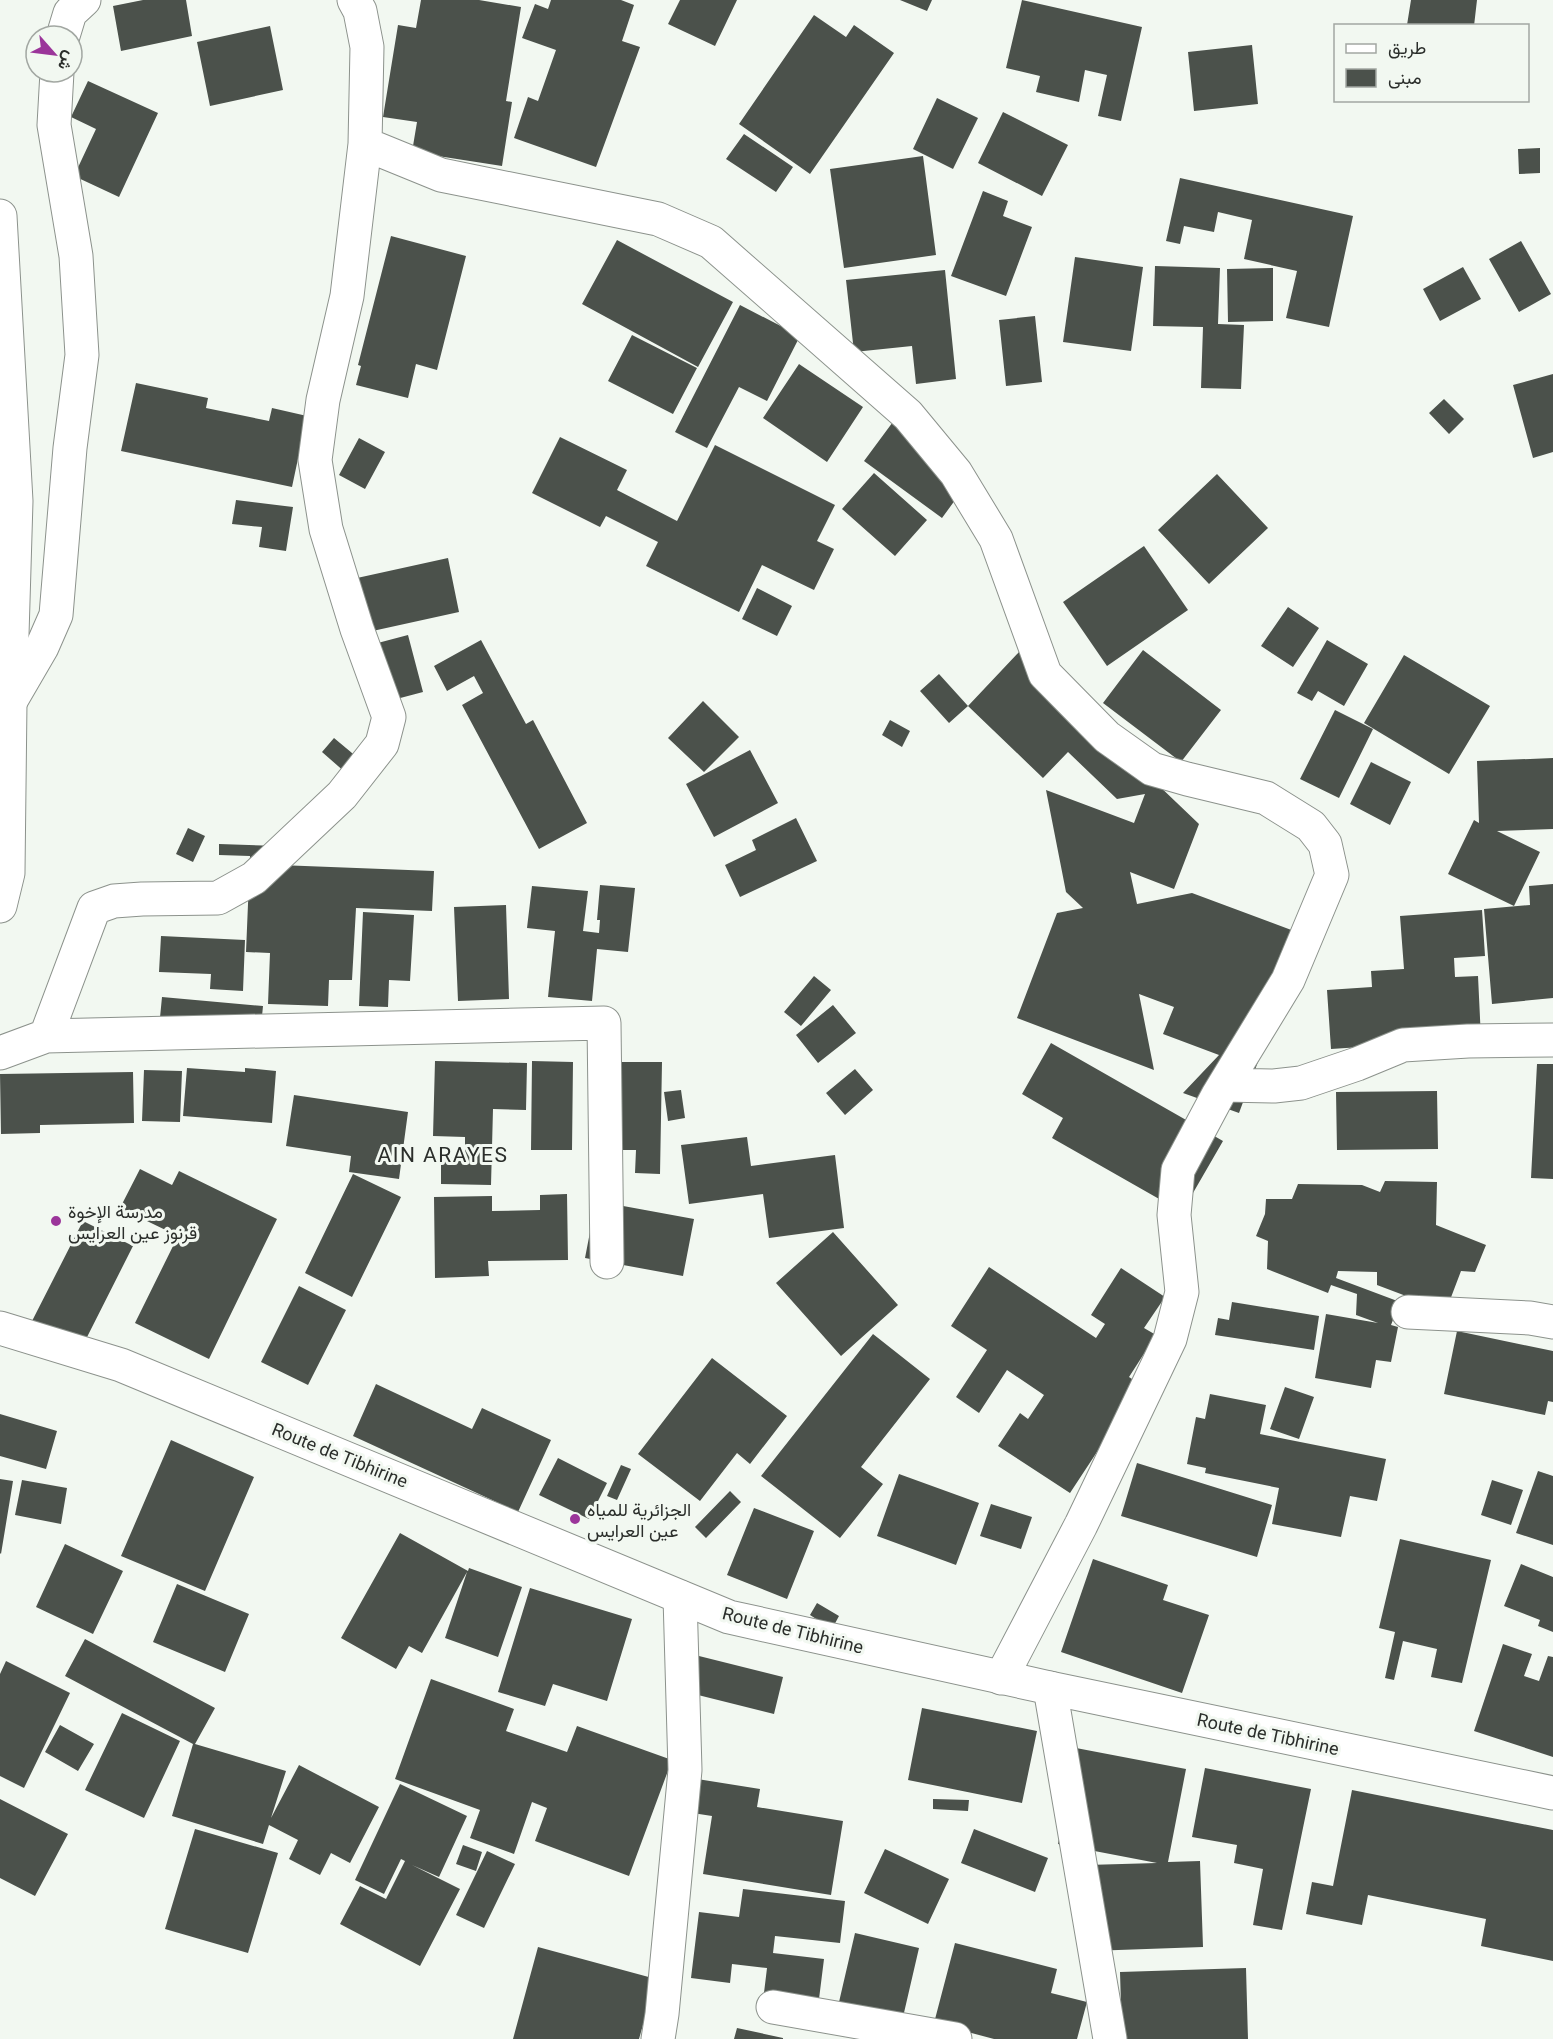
<svg xmlns="http://www.w3.org/2000/svg" width="1553" height="2039" font-family="Roboto,Vazirmatn,sans-serif">
  <style>
    .building { fill: #4b514b }
    .lines { fill: none; stroke-linecap: round; stroke-linejoin: round }
    .minor-casing { stroke: #8c928c; stroke-width: 35 }
    .tertiary-casing { stroke: #8c928c; stroke-width: 35 }
    .minor { stroke: #fff; stroke-width: 33 }
    .tertiary { stroke: #fff; stroke-width: 33 }
    .poi-dot { fill: #9b359a; stroke: #f2f8f1; stroke-width: 2 }
    .labels { text-anchor: middle; dominant-baseline: central; stroke-width: 6; stroke-linejoin: round; paint-order: stroke }
    .poi-label { font-size: 18px; fill: #2b2e2b; stroke: #f2f8f1; text-anchor: start }
    .street-label { font-size: 18px; fill: #2b2e2b; stroke: #f2f8f1 }
    .quarter-label { font-size: 21px; letter-spacing: 1.5px; fill: #2b2e2b; stroke: #f2f8f1 }
  </style>
  <rect width="100%" height="100%" fill="#f2f8f1"/>
  <path class="building" d="M143,0H186L192,36L121,51L113,6Z
    M421,0H479L521,7L506,101L512,102L502,166L412,152L417,122L383,117L398,25L416,28Z
    M551,0H621L634,5L622,41L640,47L596,167L514,138L528,97L538,101L556,50L522,38L535,4L548,9Z
    M680,0H737L715,46L668,24Z
    M900,0H932L927,11Z
    M1022,0L1142,27L1121,121L1098,116L1107,75L1085,70L1079,102L1036,92L1040,76L1006,68Z
    M1411,0H1477L1474,26L1407,25Z
    M814,15L846,37L854,25L894,53L810,174L739,124Z
    M270,26L283,90L210,106L197,42Z
    M1252,45L1258,104L1194,111L1188,52Z
    M88,81L158,113L119,197L74,176L96,129L71,117Z
    M937,98L978,118L953,169L913,149Z
    M1003,112L1068,145L1042,196L978,163Z
    M744,134L793,167L776,192L726,159Z
    M1540,148V173L1519,174L1518,149Z
    M923,156L936,255L844,268L830,169Z
    M1180,178L1353,216L1329,327L1286,318L1297,271L1244,259L1252,220L1218,212L1214,232L1184,226L1180,244L1166,241Z
    M983,191L1008,201L1003,216L1032,227L1006,296L951,276Z
    M391,236L466,256L437,370L416,364L408,398L356,385L361,366L358,365Z
    M617,240L733,302L698,367L582,304Z
    M1521,241L1551,294L1519,312L1489,259Z
    M1075,257L1143,267L1131,351L1063,342Z
    M1155,266L1220,268L1218,324L1244,325L1241,389L1201,388L1203,327L1153,326Z
    M1463,267L1481,299L1440,321L1423,289Z
    M1273,268V321L1228,322L1227,269Z
    M945,270L956,379L916,384L912,346L854,352L846,280Z
    M740,305L800,336L767,401L739,387L707,448L675,432Z
    M1035,316L1042,382L1006,386L999,320Z
    M632,335L697,368L673,414L608,381Z
    M799,364L863,407L827,462L763,418Z
    M1553,374V452L1533,458L1513,385Z
    M136,383L208,398L206,408L269,421L272,408L307,416L292,487L121,451Z
    M1444,399L1464,419L1449,434L1429,413Z
    M901,411L969,481L942,518L864,461Z
    M560,437L627,470L617,490L677,521L715,445L835,505L817,541L834,549L814,590L762,565L739,612L646,566L658,542L606,516L600,527L532,493Z
    M359,438L385,452L365,489L339,475Z
    M874,473L927,520L895,556L842,509Z
    M1217,474L1268,528L1209,584L1158,530Z
    M236,500L293,507L286,551L259,547L262,527L232,524Z
    M1144,546L1188,610L1107,666L1063,602Z
    M448,558L459,612L368,632L357,578Z
    M757,588L792,606L777,636L742,619Z
    M1288,607L1319,628L1293,667L1261,646Z
    M408,635L423,692L370,706L355,649Z
    M481,640L526,724L533,720L587,823L539,849L462,705L483,693L474,676L447,691L434,666Z
    M1327,640L1368,664L1344,706L1318,691L1312,701L1297,693Z
    M1143,650L1221,710L1181,762L1103,703Z
    M1019,652L1199,824L1174,889L1130,872L1137,904L1192,893L1310,937L1262,1051L1239,1113L1183,1093L1219,1055L1163,1034L1174,1007L1139,994L1154,1070L1017,1018L1057,913L1083,908L1066,892L1046,790L1134,823L1145,794L1117,799L1068,752L1043,778L968,706Z
    M1404,655L1490,706L1449,774L1364,723Z
    M939,674L968,706L949,723L920,691Z
    M703,701L739,737L704,772L668,738Z
    M1335,710L1373,729L1339,798L1300,779Z
    M890,720L910,731L902,747L882,735Z
    M334,738L358,758L346,773L322,752Z
    M750,750L778,803L714,837L686,784Z
    M1553,758V829L1497,831L1540,852L1514,906L1448,874L1474,820L1479,823L1477,761Z
    M1371,762L1411,782L1390,825L1350,804Z
    M796,818L817,861L740,897L725,865L756,850L752,840Z
    M188,828L205,836L193,862L176,854Z
    M219,844L280,846L279,865L434,871L432,911L356,908L352,980H329L328,1006L268,1004L270,953L246,952L250,856L219,855Z
    M1553,884V998L1492,1004L1484,909L1530,905L1529,886Z
    M600,885L635,888L628,952L597,949L592,1001L548,997L555,931L527,928L532,886L588,891L583,931L599,933L600,920H597Z
    M506,905L509,999L458,1001L454,907Z
    M1482,910L1485,956L1454,958L1455,977L1478,976L1481,1039L1331,1049L1327,990L1372,987L1371,971L1404,969L1400,916Z
    M363,912L414,915L410,981L389,980L388,1007L359,1006Z
    M161,936L245,940L243,991L210,989L211,974L159,972Z
    M814,976L831,990L801,1026L784,1012Z
    M162,997L263,1006L260,1037L159,1028Z
    M833,1005L856,1033L818,1063L796,1035Z
    M1051,1043L1223,1141L1182,1212L1052,1138L1063,1118L1022,1094Z
    M435,1061L527,1063L526,1110L493,1109L491,1185L441,1184V1157L465,1158V1137L433,1136Z
    M532,1061L573,1062L572,1150H531Z
    M620,1062H662L660,1174L635,1173L636,1150H618Z
    M1537,1064H1553V1179L1531,1178Z
    M187,1068L245,1072V1068L276,1071L272,1123L183,1116Z
    M855,1069L873,1090L845,1115L826,1093Z
    M144,1070L182,1071L180,1122L142,1121Z
    M133,1072L134,1123L40,1125V1133L1,1134L0,1074Z
    M681,1090L685,1118L668,1121L664,1092Z
    M1437,1091L1438,1149L1337,1150L1336,1092Z
    M294,1095L408,1112L399,1179L349,1172L351,1156L286,1146Z
    M747,1137L751,1166L835,1155L844,1228L769,1238L763,1194L689,1204L681,1145Z
    M140,1169L172,1185L179,1171L277,1219L209,1359L135,1323L178,1236L120,1208Z
    M353,1174L401,1197L352,1297L305,1273Z
    M1385,1181L1437,1182L1436,1225L1486,1245L1475,1272L1461,1271L1450,1300L1414,1299L1377,1285V1272L1338,1271L1336,1278L1400,1302L1391,1325L1398,1327L1391,1362L1376,1360L1371,1388L1315,1378L1326,1314L1378,1323L1356,1315L1357,1294L1331,1285L1328,1293L1267,1269L1268,1241L1256,1236L1265,1214L1266,1199H1292L1298,1184L1362,1185L1380,1192Z
    M567,1194L568,1260L488,1261L489,1276L435,1278L434,1197L492,1196V1211L540,1210V1195Z
    M596,1201L694,1219L683,1276L585,1258Z
    M83,1221L133,1246L80,1351L30,1325Z
    M833,1232L898,1305L841,1356L776,1283Z
    M989,1267L1096,1338L1105,1324L1091,1315L1121,1268L1165,1297L1144,1328L1156,1335L1129,1377L1141,1385L1070,1493L998,1446L1020,1413L1028,1419L1044,1395L1007,1370L979,1413L956,1397L987,1350L951,1326Z
    M299,1286L346,1310L308,1385L261,1362Z
    M1232,1302L1319,1316L1314,1350L1215,1335L1218,1318L1229,1320Z
    M1457,1331L1553,1351V1402L1548,1401L1545,1415L1444,1394Z
    M873,1334L930,1379L861,1467L883,1484L840,1538L761,1476Z
    M712,1358L787,1416L750,1464L737,1453L700,1501L638,1454Z
    M376,1384L472,1429L482,1408L551,1440L518,1512L353,1436Z
    M1285,1387L1314,1397L1299,1439L1270,1429Z
    M1210,1394L1266,1405L1260,1434L1386,1459L1377,1501L1350,1496L1341,1537L1272,1524L1279,1488L1205,1473L1206,1468L1187,1464L1196,1417L1205,1419Z
    M0,1414L57,1431L46,1469L0,1456Z
    M171,1440L254,1477L205,1591L121,1556Z
    M558,1458L607,1483L589,1519L539,1495Z
    M1137,1463L1272,1505L1257,1557L1121,1516Z
    M621,1465L631,1469L617,1500L607,1496Z
    M1538,1471L1553,1476V1545L1516,1533Z
    M899,1474L979,1503L956,1565L877,1536Z
    M0,1479L13,1481L1,1554L0,1553Z
    M22,1480L67,1488L61,1524L15,1515Z
    M1492,1480L1523,1490L1511,1525L1481,1515Z
    M730,1491L741,1502L706,1538L695,1527Z
    M991,1504L1032,1517L1021,1549L980,1536Z
    M754,1508L814,1531L787,1599L727,1575Z
    M400,1533L468,1571L469,1568L522,1587L498,1657L445,1638L467,1572L422,1653L409,1646L396,1669L341,1638Z
    M1400,1539L1491,1560L1462,1683L1431,1677L1437,1649L1403,1641L1394,1680L1385,1678L1395,1632L1379,1628Z
    M65,1544L123,1571L93,1634L36,1607Z
    M1093,1559L1168,1585L1163,1600L1209,1615L1182,1693L1061,1652Z
    M1521,1564L1553,1577V1632L1538,1626L1540,1620L1504,1606Z
    M177,1584L249,1614L225,1672L153,1642Z
    M530,1588L632,1619L607,1701L553,1684L545,1706L498,1692Z
    M817,1603L839,1616L832,1629L810,1615Z
    M85,1639L215,1708L195,1744L286,1771L271,1818L299,1765L379,1807L350,1863L331,1853L320,1875L289,1859L298,1840L269,1825L263,1844L172,1816L193,1744L65,1676Z
    M1503,1644L1532,1654L1524,1676L1539,1681L1548,1656L1553,1657V1757L1474,1731Z
    M699,1656L783,1677L774,1714L690,1693Z
    M6,1661L70,1693L24,1788L0,1776V1674Z
    M431,1679L514,1709L506,1731L567,1752L577,1726L672,1760L629,1876L535,1841L547,1808L532,1802L514,1854L470,1838L480,1810L395,1779Z
    M922,1708L1037,1731L1022,1803L908,1780Z
    M122,1713L180,1741L144,1818L85,1790Z
    M60,1725L94,1744L78,1771L45,1752Z
    M1076,1748L1186,1769L1168,1862L1200,1861L1203,1947L1090,1951L1087,1865L1157,1863L1058,1844Z
    M1205,1768L1311,1789L1282,1930L1253,1925L1263,1869L1234,1863L1237,1845L1192,1837Z
    M691,1778L760,1789L757,1807L843,1821L831,1895L703,1874L712,1816L686,1812Z
    M400,1784L467,1816L439,1877L412,1865L460,1889L420,1966L340,1924L360,1886L386,1899L405,1861L401,1859L384,1894L355,1880Z
    M1352,1790L1553,1830V1961L1481,1946L1486,1919L1368,1895L1362,1925L1306,1914L1312,1882L1333,1886Z
    M0,1799L68,1834L35,1896L0,1878Z
    M933,1799L969,1800L968,1811L933,1809Z
    M195,1829L278,1853L248,1953L165,1929Z
    M974,1829L1048,1858L1035,1892L961,1863Z
    M463,1845L482,1852L476,1871L456,1864Z
    M885,1849L949,1879L928,1924L864,1893Z
    M487,1851L515,1864L484,1928L456,1915Z
    M743,1889L845,1901L840,1943L775,1936L773,1953L824,1959L818,2007L763,2001L767,1968L732,1964L730,1983L691,1978L699,1912L739,1917Z
    M855,1933L919,1948L900,2030L836,2015Z
    M955,1943L1057,1969L1051,1993L1087,2002L1077,2039H994L934,2023Z
    M538,1947L656,1979L639,2039H513Z
    M1246,1968L1248,2039H1122L1120,1972Z
    M737,2028L783,2038V2039H734Z"/>
  <g class="lines">
    <g class="minor-casing">
      <path id="minor" d="M63,36L70,13L84,0
        M365,144L441,175L658,219L711,242L908,415L956,473L996,539L1045,674L1107,737L1152,769L1187,779L1266,798L1311,826L1325,844L1332,875L1288,980L1218,1095L1178,1170L1174,1215L1182,1292L1170,1339L1081,1525L1001,1678
        M10,702L42,647L56,615L70,448L82,355L76,256L54,125L57,72
        M46,1036L94,908L114,901L142,899L218,898L254,878L342,795L382,744L389,717L357,629L326,529L315,460L323,400L347,296L365,144L367,47L360,11L354,0
        M0,1053L46,1036L604,1023L607,1262
        M1224,1085L1274,1086L1301,1083L1357,1064L1403,1045L1468,1041L1553,1040
        M1408,1312L1530,1318L1553,1322
        M1050,1688L1110,2039
        M773,2007L955,2039
        M658,2039L662,2014L685,1770L680,1597"/>
    </g>
    <g class="tertiary-casing">
      <path id="tertiary" d="M0,216L16,501L10,702L8,873L0,906
        M0,1328L121,1365L729,1617L1050,1688L1553,1793"/>
    </g>
    <use href="#minor" class="minor"/>
    <use href="#tertiary" class="tertiary"/>
  </g>
  <g class="poi-dot">
    <circle cx="56" cy="1221" r="6"/>
    <circle cx="575" cy="1519" r="6"/>
  </g>
  <g class="labels">
    <g class="poi-label">
      <text x="68" y="1211">مدرسة الإخوة<tspan x="68" dy="21">قرنوز عين العرايس</tspan></text>
      <text x="587" y="1509">الجزائرية للمياه<tspan x="587" dy="21">عين العرايس</tspan></text>
    </g>
    <g class="street-label">
      <text transform="translate(340 1455) rotate(22)">Route de Tibhirine</text>
      <text transform="translate(793 1630) rotate(14)">Route de Tibhirine</text>
      <text transform="translate(1268 1734) rotate(12)">Route de Tibhirine</text>
    </g>
    <g class="quarter-label">
      <text x="443" y="1155">AIN ARAYES</text>
    </g>
  </g>
  <rect x="1334" y="24" width="195" height="78" fill="#f2f8f1" stroke="#a2a7a2" stroke-width="1.5"/>
  <rect x="1346" y="44" width="30" height="9" fill="#ffffff" stroke="#a2a7a2" stroke-width="1.5"/>
  <text x="1388" y="54" font-size="18" fill="#2b2e2b">طريق</text>
  <rect x="1346" y="69" width="30" height="18" fill="#4b514b" stroke="#a2a7a2" stroke-width="1.5"/>
  <text x="1388" y="84" font-size="18" fill="#2b2e2b">مبنى</text>
  <g transform="translate(54 54) rotate(118)"><circle r="28" fill="#f2f8f1" stroke="#a2a7a2" stroke-width="1.5"/>
  <path d="M0-4.5L10 22L0 15L-10 22Z" fill="#9b359a"/>
  <text y="-9" font-size="16" font-weight="bold" text-anchor="middle" fill="#2b2e2b">ش</text>
  </g>
</svg>
